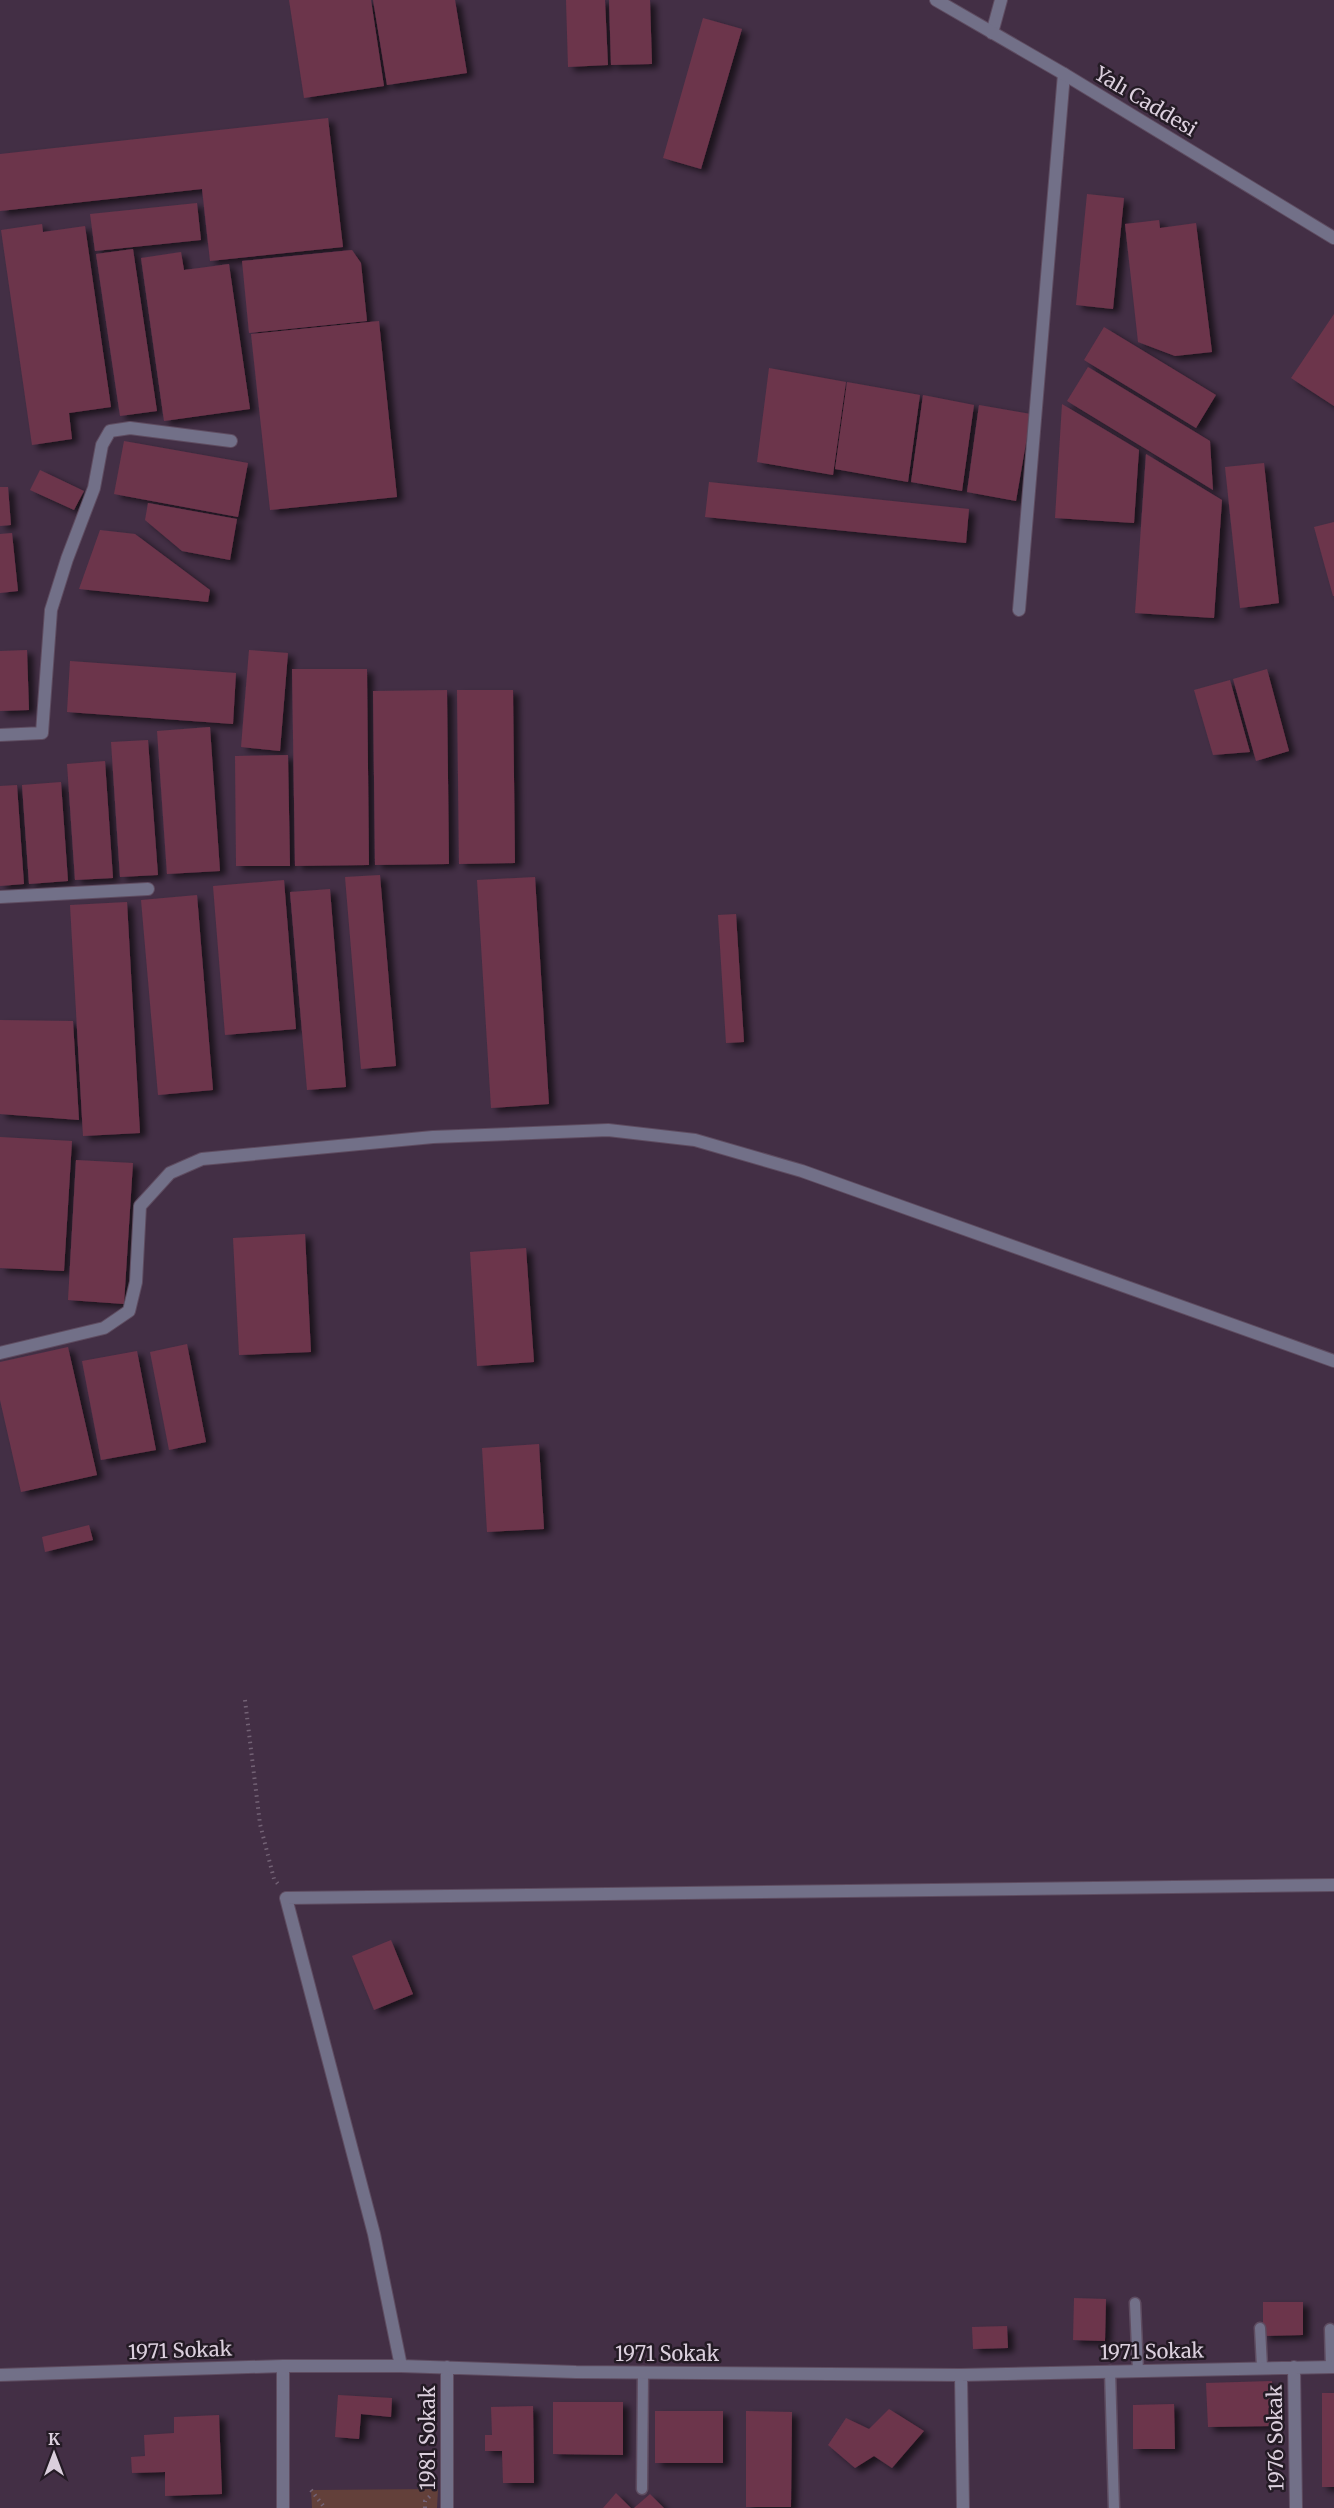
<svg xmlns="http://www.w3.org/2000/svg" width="1334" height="2508" font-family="Merriweather,serif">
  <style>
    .green { fill: #63403a }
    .building { fill: #6c354b; filter: url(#shadow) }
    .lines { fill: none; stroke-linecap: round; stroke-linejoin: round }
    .service-casing { stroke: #5e4c60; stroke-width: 13 }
    .minor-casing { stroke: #5e4c60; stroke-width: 14 }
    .tertiary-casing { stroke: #5e4c60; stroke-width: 14 }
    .path { stroke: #736275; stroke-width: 4; stroke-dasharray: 1.5 4.5; stroke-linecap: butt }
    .service { stroke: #727088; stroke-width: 10 }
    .minor { stroke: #727088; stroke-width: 12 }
    .tertiary { stroke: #727088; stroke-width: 12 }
    .labels { text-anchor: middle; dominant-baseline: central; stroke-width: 5; stroke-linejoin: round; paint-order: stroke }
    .street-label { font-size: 20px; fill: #dbcfdd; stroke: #241b25 }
  </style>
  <defs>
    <filter id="shadow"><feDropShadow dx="6" dy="4" stdDeviation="3" flood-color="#0009"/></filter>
  </defs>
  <rect width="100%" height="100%" fill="#432f45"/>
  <path class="green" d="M438,2489L437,2508H312L311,2490Z"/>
  <path class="building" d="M289,0H371L384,86L304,98Z
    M373,0H455L467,73L387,85Z
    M566,0H605L608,65L568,67Z
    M609,0H650L652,64L611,65Z
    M703,18L742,29L701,169L663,158Z
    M328,118L343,247L210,261L202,189L0,211V154Z
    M1087,194L1124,198L1113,309L1076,305Z
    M197,203L201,240L95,251L90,214Z
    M1159,220L1160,228L1196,223L1212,352L1175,356L1138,342L1125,224Z
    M42,224L43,232L85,226L111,407L69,413L72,439L32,445L1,230Z
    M133,249L157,411L120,416L96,254Z
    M352,250L361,263L367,321L249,333L242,261Z
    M181,252L184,270L229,264L250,409L164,421L141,258Z
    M1334,314V406L1291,378Z
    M379,321L397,497L270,510L251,334Z
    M1104,327L1216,395L1196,428L1084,360Z
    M1088,367L1210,441L1213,490L1067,401Z
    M769,368L846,382L833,475L757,462Z
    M847,382L920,395L908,482L835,469Z
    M923,395L974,405L962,491L911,482Z
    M1062,404L1139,450L1134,523L1055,518Z
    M979,405L1031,414L1016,501L967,492Z
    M124,441L248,463L238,517L114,494Z
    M1146,454L1222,500L1214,618L1135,613Z
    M1264,463L1279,603L1240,608L1225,467Z
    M40,470L84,491L74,510L30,490Z
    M709,482L969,509L966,543L705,517Z
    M0,487H8L11,525L0,526Z
    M148,503L237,519L230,560L182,551L145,520Z
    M1334,522V596H1333L1314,527Z
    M100,530L135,534L210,590L208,602L79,589Z
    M12,533L18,591L0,593V534Z
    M27,650L29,710L0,711V651Z
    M249,650L288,653L280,751L241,747Z
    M70,661L236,673L233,724L67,712Z
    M292,669H367L369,865L295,866Z
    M1267,669L1289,751L1256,761L1233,679Z
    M1230,680L1250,752L1213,755L1194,690Z
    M447,690L449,864L375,865L373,691Z
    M457,690H513L515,863L459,864Z
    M210,727L220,871L167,874L157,731Z
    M148,740L158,875L120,877L111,742Z
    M288,755L290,866H236L235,756Z
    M105,761L113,878L75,880L67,764Z
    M61,782L68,881L29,884L22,785Z
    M17,785L24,884L0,886V786Z
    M380,875L396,1066L361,1069L345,877Z
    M535,877L549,1104L491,1108L477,880Z
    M284,880L296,1029L225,1035L213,886Z
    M330,889L346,1087L307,1090L290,892Z
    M197,895L213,1090L158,1095L141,900Z
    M127,902L140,1133L83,1136L70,905Z
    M736,914L744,1042L726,1043L718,915Z
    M0,1020L73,1021L79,1120L0,1114Z
    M0,1137L72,1141L64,1271L0,1268Z
    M76,1160L133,1163L124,1304L68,1300Z
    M305,1234L311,1352L239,1355L233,1238Z
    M526,1248L534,1362L477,1366L470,1252Z
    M187,1344L206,1442L169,1450L150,1352Z
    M68,1347L97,1475L21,1492L0,1400V1362Z
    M137,1351L156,1450L101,1460L82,1361Z
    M539,1444L544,1529L487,1532L482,1448Z
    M89,1525L93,1540L45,1552L42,1537Z
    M391,1940L413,1994L374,2010L352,1956Z
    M1074,2298L1106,2299L1105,2341L1073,2340Z
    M1263,2302H1303V2335L1263,2336Z
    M1007,2326L1008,2348L973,2349L972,2327Z
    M1272,2381L1274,2426L1208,2427L1206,2383Z
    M1322,2393H1334V2487H1322Z
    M338,2395L392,2398L391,2417L361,2414L359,2439L335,2437Z
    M553,2402H623V2455L553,2454Z
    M1174,2404L1175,2449H1133V2405Z
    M533,2406L534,2483H503L502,2451H485V2435H492L491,2407Z
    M889,2409L924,2431L892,2468L874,2456L855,2468L828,2445L846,2418L869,2429Z
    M655,2411H723V2463H655Z
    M746,2411L792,2412L791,2507H746Z
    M219,2415L222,2494L165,2496V2472L132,2473L131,2457L145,2456L144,2435L174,2433V2417Z
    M616,2493L631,2508H603Z
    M650,2494L664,2508H634Z"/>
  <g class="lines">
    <g class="service-casing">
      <path id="service" d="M1135,2303L1138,2371
        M1260,2328L1262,2367
        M1330,2329L1331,2367
        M1110,2371L1114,2508
        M642,2489L643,2372"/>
    </g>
    <g class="minor-casing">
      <path id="minor" d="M992,33L1001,0
        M1019,610L1064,74
        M0,735L42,733L51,610L67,559L94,488L102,445L110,431L130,428L231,441
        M0,897L148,889
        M0,1353L104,1328L129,1311L136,1282L140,1206L170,1173L202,1159L433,1137L608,1130L695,1140L802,1171L1334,1361
        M401,2366L374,2234L286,1898L1334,1885
        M447,2367V2508
        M1294,2367L1296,2508
        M0,2375L283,2366H401L576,2372L961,2375L1334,2367
        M961,2375L963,2508
        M283,2508V2366"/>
    </g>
    <g class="tertiary-casing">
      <path id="tertiary" d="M936,0L1064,74L1334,238"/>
    </g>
    <path class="path" d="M245,1700L260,1824L274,1879L278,1884
      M311,2490L325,2508
      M425,2508V2501L430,2496"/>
    <use href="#service" class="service"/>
    <use href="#minor" class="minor"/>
    <use href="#tertiary" class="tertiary"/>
  </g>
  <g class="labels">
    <g class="street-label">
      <text transform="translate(1146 101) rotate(31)">Yalı Caddesi</text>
      <text transform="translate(180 2350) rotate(-2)">1971 Sokak</text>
      <text transform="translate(1152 2351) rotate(-1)">1971 Sokak</text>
      <text x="667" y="2353">1971 Sokak</text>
      <text transform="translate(427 2438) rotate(-90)">1981 Sokak</text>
      <text transform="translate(1275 2438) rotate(-91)">1976 Sokak</text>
    </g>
  </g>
  <g transform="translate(54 2454)" stroke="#241b25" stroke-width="4.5" paint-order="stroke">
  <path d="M0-4.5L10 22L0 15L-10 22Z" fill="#dbcfdd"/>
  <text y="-9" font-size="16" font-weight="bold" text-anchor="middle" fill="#dbcfdd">K</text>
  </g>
</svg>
